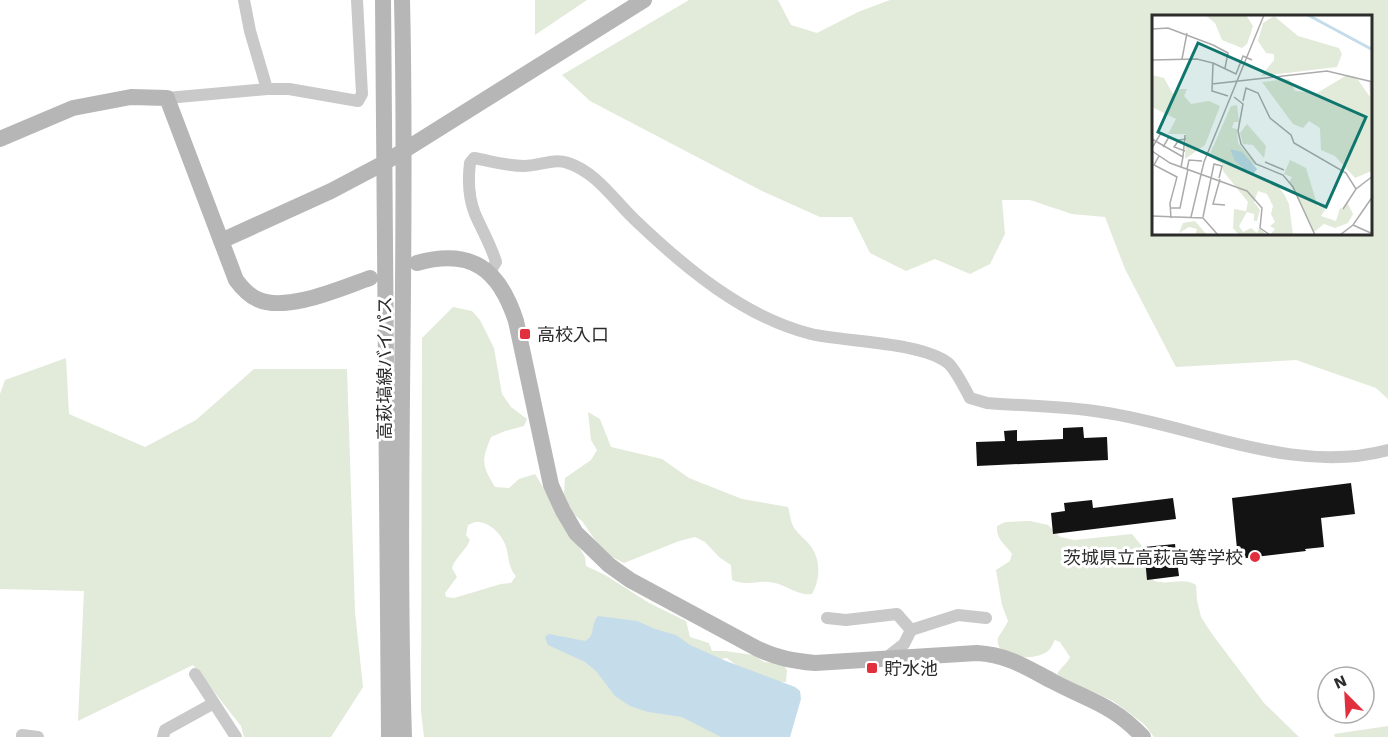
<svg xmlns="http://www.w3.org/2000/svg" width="1388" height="737" font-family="'Work Sans','Noto Sans JP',sans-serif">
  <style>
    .green { fill: #e2ead9; fill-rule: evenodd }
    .water { fill: #c5dcea }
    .building { fill: #131313 }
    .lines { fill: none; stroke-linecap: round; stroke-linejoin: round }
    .street { stroke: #c9c9c9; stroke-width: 12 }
    .secondary { stroke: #b6b6b6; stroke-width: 16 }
    .poi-dot { fill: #e22f3e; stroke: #fff; stroke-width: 2 }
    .labels { text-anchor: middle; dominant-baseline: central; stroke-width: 6; stroke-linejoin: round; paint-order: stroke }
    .poi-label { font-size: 18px; fill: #2c2c2c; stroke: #fff; text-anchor: start }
    .street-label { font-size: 18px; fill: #2c2c2c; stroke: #fff }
    .inset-river { fill: none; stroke: #c5dcea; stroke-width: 3 }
    .inset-road { fill: none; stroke: #ababab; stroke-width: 1.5 }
    .view { fill: #0f766e; fill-opacity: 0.15; stroke: #0f766e; stroke-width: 3 }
    .inset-edge { fill: none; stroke: #2c2c2c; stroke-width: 3 }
  </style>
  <rect width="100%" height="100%" fill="#fff"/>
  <path class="green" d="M535,0H587L535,35Z
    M689,0H778L791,25L817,33L858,12L890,0H1388V399L1376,388L1296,360L1176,367L1125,269L1105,217L1072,214L1030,200H1002L1005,234L990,264L970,274L935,259L906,271L870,253L852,217H820L762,191L590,101L562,75ZM1154,16H1372V234H1154Z
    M453,307L472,311L480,320L494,348L502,394L511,407L527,419L524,426L505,431L491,437C481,462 482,465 495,487L509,488L519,479L535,474L585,557L586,566L605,575L649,603L686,621L690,637L709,643L712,651H725L753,655L764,662L783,664L787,670L786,682L755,680L727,658L720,659L732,737H424L421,711L422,338ZM475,522C488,521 500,532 505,544C510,557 507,566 516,576L511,583L501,584L454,598L446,597L445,593L457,577L452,568C456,556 465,552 470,540L466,535L468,525Z
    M66,358L69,414L145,447L196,420L254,369H347L355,612L363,687L331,737H244L241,726L193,665L78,721L84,591L0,589V394L5,380Z
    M588,412L600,419L611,447L662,459L689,478L742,499L788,507C790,513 790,520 793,526C798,535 807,540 812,548C821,562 820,580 812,594C799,596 788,586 775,583C759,579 748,587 732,580L731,565L719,557L705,542L695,537L679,541L624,563L604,553L582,521L571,512L564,494L565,478L591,460L597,450L591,440Z
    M1030,521L1048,525L1060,537L1074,540L1132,534L1146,551L1153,580C1166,587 1183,576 1196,585L1197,600L1201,617L1212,634L1264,703L1299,737H1154L1144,724L1113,701L1089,690L1074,688L1057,674C1061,667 1067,664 1070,657L1060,642L1055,640C1053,643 1052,646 1050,649C1038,663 993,659 998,638C1000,634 1006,626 1008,621L1002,605L996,570L1010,561L1012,554C1005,544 996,540 997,526L1005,522Z
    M1388,726V737H1335L1334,734Z"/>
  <path class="water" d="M598,616L637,621L655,629L676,635L690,645L726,661L795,687L800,691L801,699L790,737H721L682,717L648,712L630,706L615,696L596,671L585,662L548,645L545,637L549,634L585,641C596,636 590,625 598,616Z"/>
  <path class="building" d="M1083,427L1084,438L1107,437L1108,460L977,466L976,442L1005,441L1004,431L1017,430V441L1063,439V428Z
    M1351,483L1355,514L1321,518L1324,547L1305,549L1306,551L1238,559L1232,498Z
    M1173,498L1176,519L1053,534L1051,513L1065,511L1064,503L1092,500L1093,508Z
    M1175,544L1179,576L1147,580L1144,547Z"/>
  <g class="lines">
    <path class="street" d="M244,0L250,31L267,89
      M167,98L267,89H289L358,101L362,94L357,0
      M490,272L496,262C491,245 482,230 475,214C469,199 468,179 470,163L474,158C491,161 506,166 524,166C539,166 553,158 568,163C596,172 614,200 634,219C683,266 743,317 811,334C845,342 922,342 948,363C956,370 965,389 970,398L987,403C1025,406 1064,406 1101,412C1194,425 1293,476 1388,450
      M827,618L846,620L897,614L911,630L958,615L986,618
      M886,658L904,644L911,630
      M195,674L236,737
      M22,737V735L38,737
      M163,737L165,730L214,703"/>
    <path class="secondary" d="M383,0L389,737
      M402,0C408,246 396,491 404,737
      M0,139L73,108L131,97L167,98L236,280C242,288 248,295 257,299C286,313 341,288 370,278
      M221,241L331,191L384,163L644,0
      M417,263C472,248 499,269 516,321L551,485L563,511L576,533L609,565L630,580L758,649C777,658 793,661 815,663L977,653C1009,655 1027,668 1054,682C1090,701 1113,705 1143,737"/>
  </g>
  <g class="poi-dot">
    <rect x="519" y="328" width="12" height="12" rx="3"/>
    <circle cx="1255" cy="557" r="6"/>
    <rect x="866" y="662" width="12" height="12" rx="3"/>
  </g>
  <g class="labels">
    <g class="poi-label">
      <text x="537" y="334">高校入口</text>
      <text x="1243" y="557" text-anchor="end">茨城県立高萩高等学校</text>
      <text x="884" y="668">貯水池</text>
    </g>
    <g class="street-label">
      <text transform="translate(384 368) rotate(-90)">高萩塙線バイパス</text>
    </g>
  </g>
  <g transform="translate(1152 15)">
    <rect width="220" height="220" fill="#fff"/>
    <path d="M53,0H94L101,11L95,29L90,33L70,25L63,8ZM122,1L146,21L187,33L190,39L185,52L109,61L122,45V39L114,38L106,26L111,8ZM0,60L12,63L21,79L26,74H35L32,81L39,89L57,86L68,91L53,130L33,144L34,119H16L24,104L0,92ZM195,60L204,62L218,82L217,67L220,68V156L203,163L183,141L169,135L168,113L157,106L151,113L141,109L110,67L137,64L143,76L165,78ZM85,90L87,107H82L80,113L85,114L86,128L105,151L96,146L95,157L125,170L132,179L137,189L141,220H118L123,214L118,211L123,207L119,199L121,191L115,179L106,176L102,187L108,195L105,206H102V199L95,197L87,211L91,217L99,213L105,218L107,213L115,220H87L81,213L82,194L94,196L96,187L71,156L70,149L57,141L79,91ZM95,109L114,131L112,143L101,130L91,129L88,118ZM138,145L154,153L166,192L168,188L176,190L169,201L184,206L188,193L191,194L195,187L201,199L196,208L183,213L172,209L162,217L137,167L140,162L132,159ZM43,206L55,220H43L45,214L37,212L27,218L31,208Z" fill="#e2ead9"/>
    <path d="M78,134L90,137L105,154L100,161L83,146Z" fill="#c5dcea"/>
    <path class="inset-river" d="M156,0L221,35"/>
    <path class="inset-road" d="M0,14L16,13L61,30L76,38L73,53M30,44L35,18M0,45L45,44L61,48L60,76L76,81M61,48L84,59L91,41L100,45M60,69L175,56L221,67M82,82L91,89L86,116L89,129L104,149L131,160L141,172L163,220M91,86L94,73L106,78L118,103L139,120L142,128L194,158L204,174M0,124L31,142L29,152M0,133L9,118L17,122L11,132M0,136L18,148L95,176L110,193L108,213L118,220M33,136L22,132L27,125L34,124M7,141L2,150L25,162L18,188L19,203M31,142L33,120M113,147L132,155M35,154L37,145L50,146M68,164L61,189L73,190M18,193H28L36,154M191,194L204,174L221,161M0,201L51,203L66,220M39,202L52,147L112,0M51,202L62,149L70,151L67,163M201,210L221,219M188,220L201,210L221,181"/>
    <path class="view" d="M46,28L214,102L174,192L6,117Z"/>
    <rect width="220" height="220" class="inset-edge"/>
  </g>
  <g transform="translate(1346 695) rotate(336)"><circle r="28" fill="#ffffff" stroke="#ababab" stroke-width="1.5"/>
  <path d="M0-4.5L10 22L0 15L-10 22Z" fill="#e22f3e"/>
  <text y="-9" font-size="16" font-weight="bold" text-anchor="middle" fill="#2c2c2c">N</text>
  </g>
</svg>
